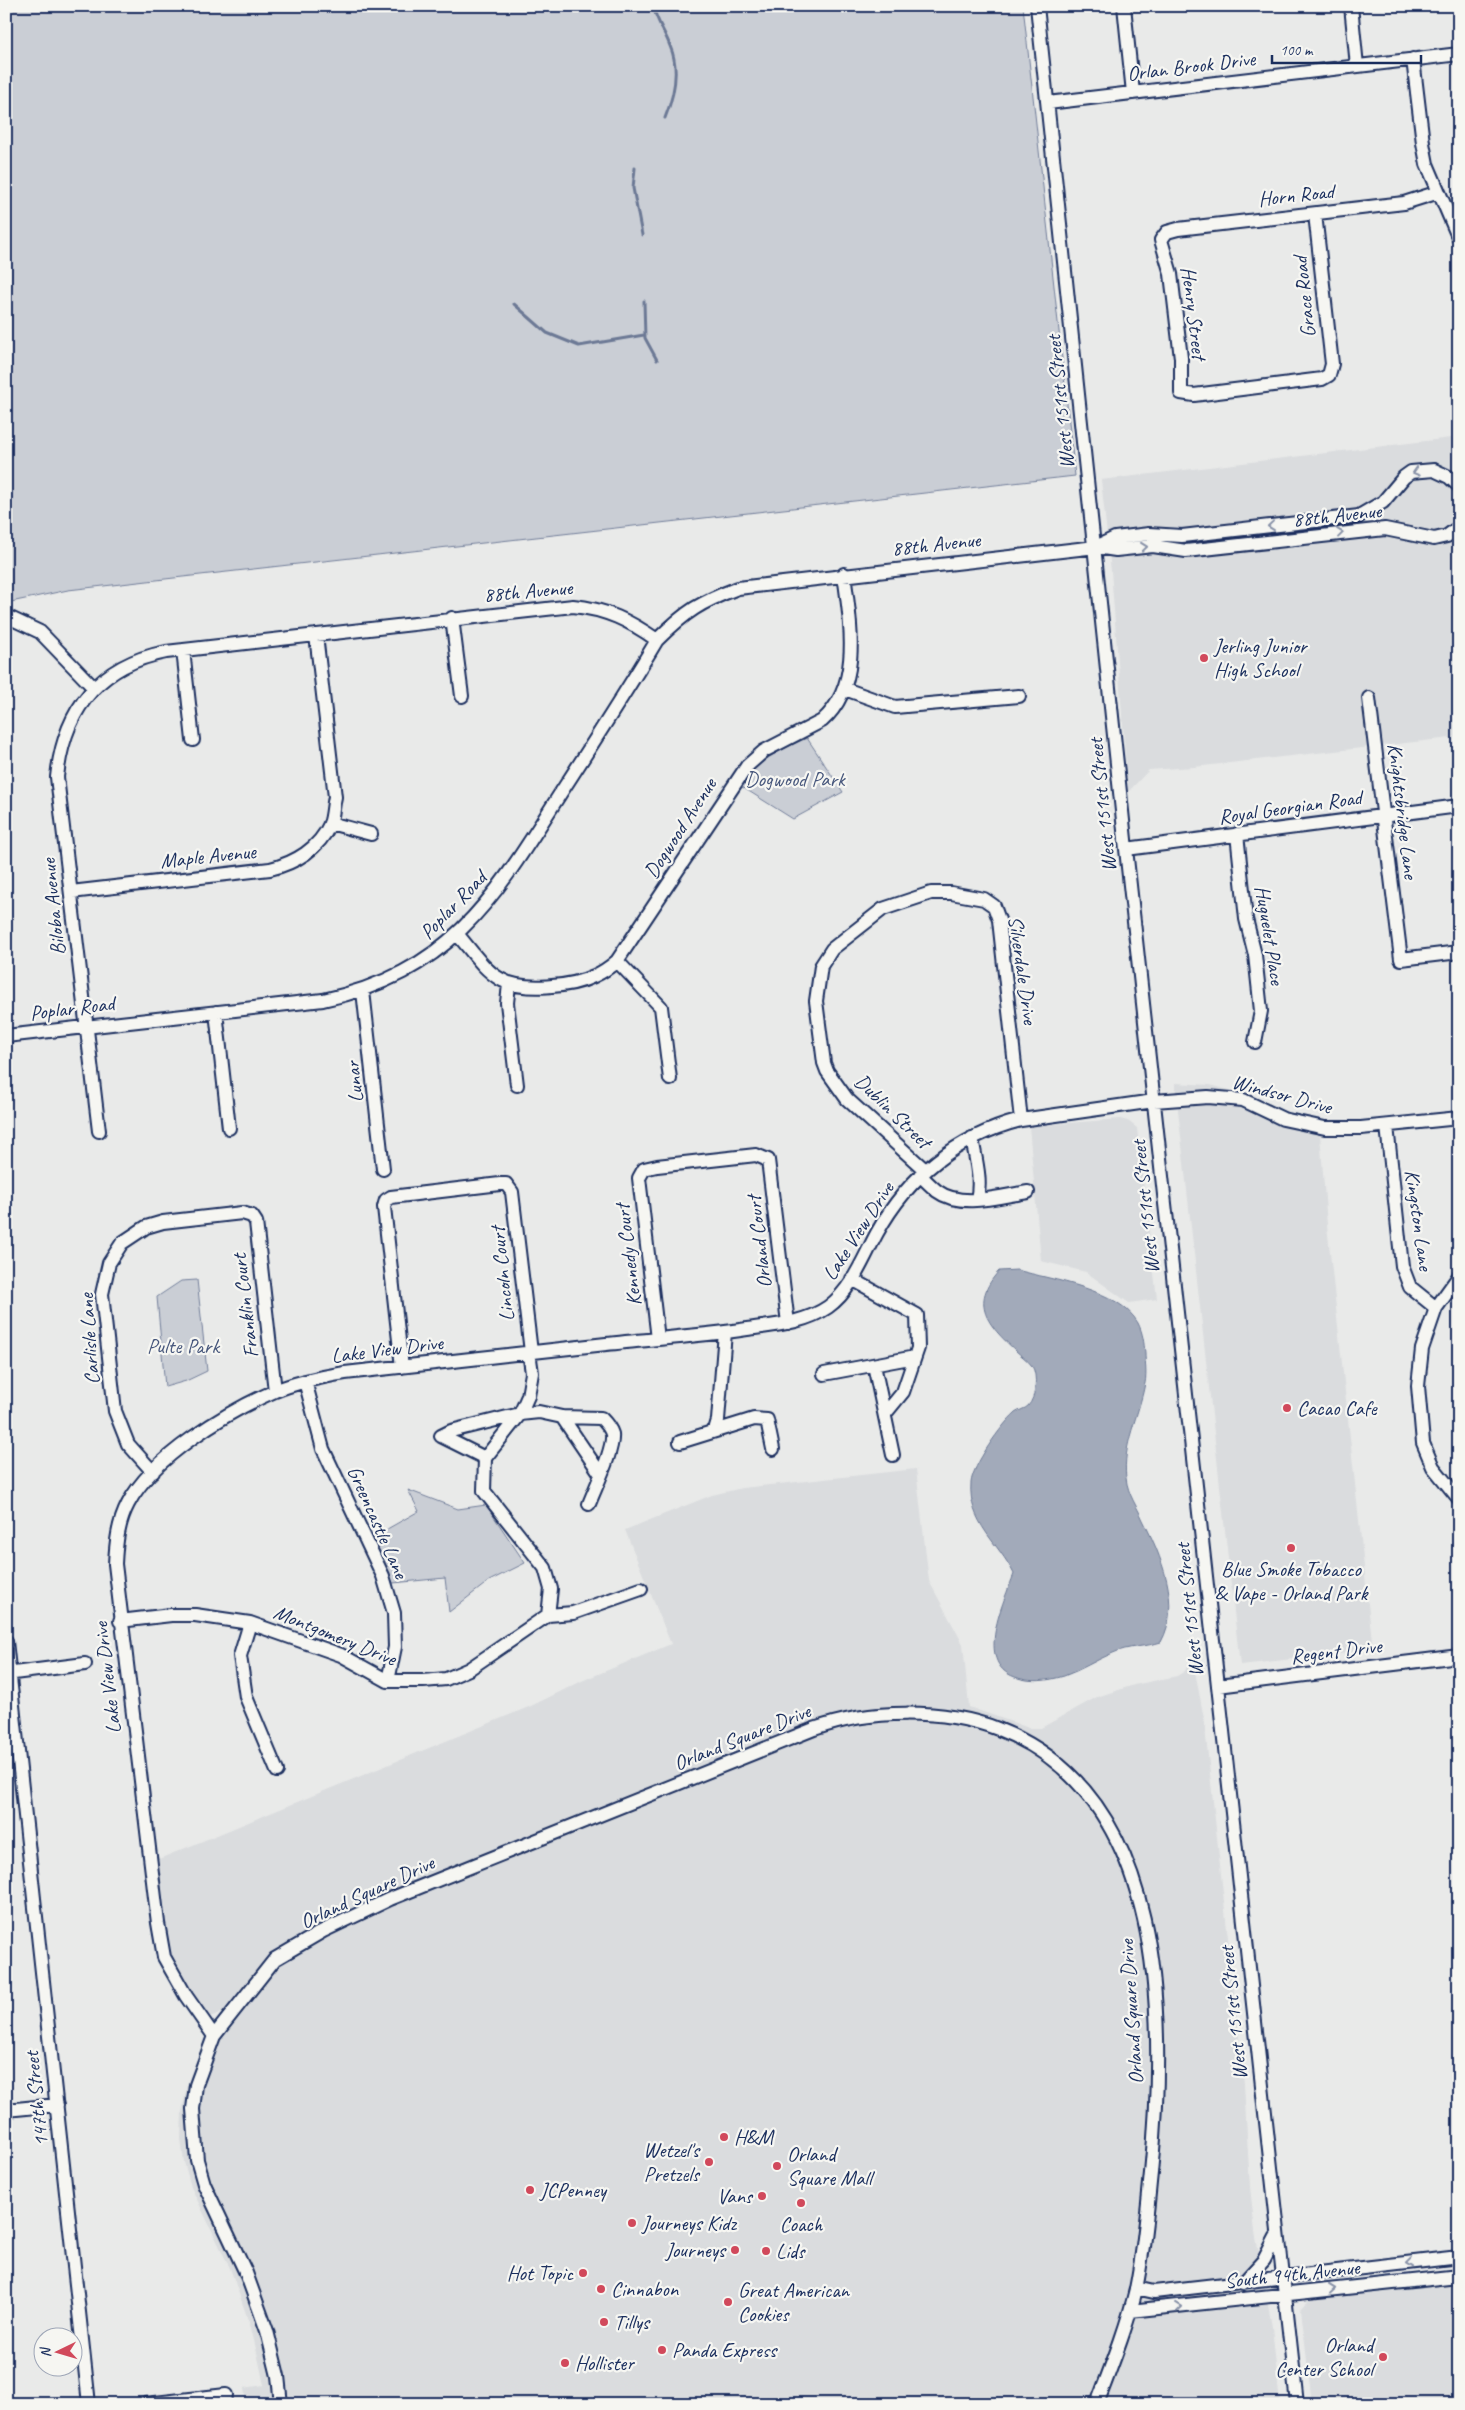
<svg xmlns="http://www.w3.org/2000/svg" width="1465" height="2410" font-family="Caveat,sans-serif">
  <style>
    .built { fill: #dadcde }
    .green { fill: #caced5; stroke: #727e9a }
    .water { fill: #a2aaba; stroke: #6c7995 }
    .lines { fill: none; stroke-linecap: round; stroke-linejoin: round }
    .stream { stroke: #6c7995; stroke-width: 3 }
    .minor-casing { stroke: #1b2f5e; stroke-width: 16 }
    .minor { stroke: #f6f6f2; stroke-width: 12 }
    .oneway { stroke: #8892a8 }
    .poi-dot { fill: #d1495b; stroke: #f6f6f2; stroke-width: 2 }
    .labels { text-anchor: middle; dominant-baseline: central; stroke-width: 4.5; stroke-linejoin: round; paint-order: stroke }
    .street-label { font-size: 21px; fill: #1b2f5e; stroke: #f6f6f2 }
    .poi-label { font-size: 21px; fill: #1b2f5e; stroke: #f6f6f2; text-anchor: start }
    .park-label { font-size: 21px; fill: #47577c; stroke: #f6f6f2 }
  </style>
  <rect width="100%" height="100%" fill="#e9eae9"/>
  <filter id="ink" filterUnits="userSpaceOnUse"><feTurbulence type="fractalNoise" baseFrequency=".02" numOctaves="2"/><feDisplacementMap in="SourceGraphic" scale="10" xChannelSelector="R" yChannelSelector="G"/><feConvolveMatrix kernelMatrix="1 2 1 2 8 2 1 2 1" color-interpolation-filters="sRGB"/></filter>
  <g filter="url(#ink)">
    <path class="built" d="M1459,437V737L1194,767L1149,770L1128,792L1111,571L1101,480Z
      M1175,1083L1210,1085L1241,1093L1285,1111L1319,1121L1327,1225L1373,1650L1240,1665Z
      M1120,1119L1128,1121L1137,1128L1157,1299L1129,1303L1086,1272L1041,1261L1029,1126Z
      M916,1469L929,1581L963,1644L969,1707L1029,1728H1041L1097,1697L1134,1685L1177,1676L1185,1671L1192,1655L1204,1719L1244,2084L1250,2187L1255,2232L1272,2327L1280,2404H246L244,2388L264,2385L258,2357L251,2328L230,2268L191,2187L184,2162L181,2139L182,2112L187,2085L204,2041L221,2013L209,2017L204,2014L168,1955L154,1861L531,1706L584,1680L671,1644L625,1530L712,1495L742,1488Z
      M1459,2281V2404H1312L1301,2309L1312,2297Z"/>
    <path class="green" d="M6,6H1023L1075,476L68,590L6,603Z
      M807,738L843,792L793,819L739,785C757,761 780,750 807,738Z
      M197,1280L207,1371L186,1381L165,1387L157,1297L181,1281Z
      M408,1490L458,1509L486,1505L525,1563L489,1581L449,1612L445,1578L393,1583L373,1537L419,1511Z"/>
    <path class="water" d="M1017,1270C1052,1280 1119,1289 1138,1323C1143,1333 1144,1343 1145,1353C1145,1362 1147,1374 1145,1383C1139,1416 1122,1445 1126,1478C1128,1495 1137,1506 1143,1520C1161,1556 1182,1604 1161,1642C1146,1647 1128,1646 1113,1653C1096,1660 1081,1670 1064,1676C1047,1681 1031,1683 1015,1677C974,1663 1004,1601 1014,1574C999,1543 968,1523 971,1483C972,1466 1002,1424 1015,1413C1019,1410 1025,1409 1028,1406C1036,1398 1038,1375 1032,1366C1028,1360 1020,1355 1015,1350C988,1325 969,1304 999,1271Z"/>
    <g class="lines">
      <path class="stream" d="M653,6C656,20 665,32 670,46C680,69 674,96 665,118
        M635,168L633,188L642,235
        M644,301L645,338L657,360
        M514,304L547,333L579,346L644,335"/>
      <g class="minor-casing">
        <path id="minor" d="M1037,6L1126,849L1297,2404
          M1124,6L1133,93
          M1351,6L1357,66
          M1413,59L1423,143L1427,164L1459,239
          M1048,103L1459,54
          M1315,214L1332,364L1329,375L1322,379L1194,395L1181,393V358L1171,274L1161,240L1167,232L1178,229L1404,203L1439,192
          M1096,547L1115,538L1149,534L1182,536L1359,516L1383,502L1404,477L1411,472L1434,470L1449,477L1459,486
          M6,616L40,632L94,688
          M452,618L462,696
          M183,650L193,740
          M845,689L895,707L1019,696
          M1369,698L1401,959L1459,952
          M330,823L371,834
          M1237,834L1246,919L1255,955L1261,1011L1255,1042
          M1126,849L1459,806
          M71,892L270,869C295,863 319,849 330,824C333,816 333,805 335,797L316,635
          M458,935C471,950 483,969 500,979C522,992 572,987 594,976C603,972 610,967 617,961L747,766L764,751L822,721C863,685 850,622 844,574
          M617,961L661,1007L670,1079
          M509,984L507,1003L517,1085
          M363,991L383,1169
          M216,1012L229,1128
          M6,1036L323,1000C451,973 495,897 560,794C593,743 626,692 657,640C686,611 701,602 738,588L1096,547L1116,550L1153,546L1186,551L1385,529L1434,539L1447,536L1459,527
          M1387,1126L1402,1266L1410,1287L1436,1308
          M99,1131L57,777C64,710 99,665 166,652L573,606C606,609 630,621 657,640
          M972,1138C975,1157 982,1180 977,1199
          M925,1170L847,1099L827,1071L824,1063L816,1001L821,966L832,949L883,909L931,893H951L984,899L994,906L999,920L1021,1120
          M920,1175C925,1180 931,1186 937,1191C961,1209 1001,1196 1028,1192
          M1459,1276L1436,1308L1422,1349L1418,1386L1423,1443L1433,1467L1459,1499
          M852,1279L917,1315L918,1348L903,1392L885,1414
          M658,1339L639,1178L644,1169L657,1166L756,1155L768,1160L788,1323
          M874,1365L893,1455
          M402,1367L384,1207L386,1200L391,1197L500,1184H506L512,1192L531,1352
          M824,1374L915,1357
          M305,1381L323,1449L383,1576L394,1613L395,1647L388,1681
          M562,1417L600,1473
          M715,1430L718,1420L725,1332
          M441,1436L451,1431L520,1414L539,1412L562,1417L601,1418C605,1422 610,1427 612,1434C614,1450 595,1488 589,1504
          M441,1436L485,1458
          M680,1442L754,1419L767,1420L773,1449
          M153,1472L128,1444L115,1411L102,1294L109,1263L122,1243L146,1227L163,1222L242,1213L252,1216L256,1222L275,1391
          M548,1615L573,1613L641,1589
          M120,1621L171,1615H195L250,1623L341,1655L388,1681H423L446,1679L469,1669L548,1615L551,1589L545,1568L484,1491L485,1458L520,1414L528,1396L532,1373L529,1352
          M250,1623L240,1656L246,1697L277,1771
          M6,1641L89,2404
          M6,1674L85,1664
          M1218,1686L1459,1656
          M214,2036L186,1996L164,1957L158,1923L115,1564C116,1543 118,1523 128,1504C152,1457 227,1412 275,1391C297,1382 321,1377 345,1373C432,1364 519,1353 606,1344C653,1339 700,1336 747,1329C775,1325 805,1323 828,1307C852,1290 864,1257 877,1233C908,1176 958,1136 1021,1120L1154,1101L1208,1097L1243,1100L1283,1119L1325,1128H1361L1459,1118
          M6,2110L57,2105
          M1243,2283L1264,2260L1276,2237
          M1136,2288L1154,2292L1459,2257
          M1130,2311L1459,2276
          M146,2404L226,2395
          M281,2404L278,2376L267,2331L246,2273L204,2184L197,2160L193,2109L196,2085L214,2036L275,1959L323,1931L390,1899L814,1729C869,1709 943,1708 998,1729C1168,1795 1166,2021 1151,2173C1147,2212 1144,2250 1136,2289C1127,2327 1111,2367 1097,2404"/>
      </g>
      <use href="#minor" class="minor"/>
    </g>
    <defs><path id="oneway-chevron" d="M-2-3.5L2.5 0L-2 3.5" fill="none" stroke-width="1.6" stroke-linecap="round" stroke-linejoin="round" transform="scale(1.25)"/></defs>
    <g class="oneway">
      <use href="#oneway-chevron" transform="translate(1416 472) rotate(163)"/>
      <use href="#oneway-chevron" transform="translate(1271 526) rotate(174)"/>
      <use href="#oneway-chevron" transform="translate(1340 533) rotate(-7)"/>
      <use href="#oneway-chevron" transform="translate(1144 547) rotate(-6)"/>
      <use href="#oneway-chevron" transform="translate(1410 2263) rotate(173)"/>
      <use href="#oneway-chevron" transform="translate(1332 2289) rotate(-6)"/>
      <use href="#oneway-chevron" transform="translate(1179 2307) rotate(-6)"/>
    </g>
  </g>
  <g class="poi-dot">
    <circle cx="1204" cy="658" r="5"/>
    <circle cx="1287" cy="1408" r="5"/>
    <circle cx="1291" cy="1548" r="5"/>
    <circle cx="724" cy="2137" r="5"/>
    <circle cx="709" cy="2162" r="5"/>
    <circle cx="777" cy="2166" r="5"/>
    <circle cx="530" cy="2190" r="5"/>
    <circle cx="762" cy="2196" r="5"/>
    <circle cx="801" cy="2203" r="5"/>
    <circle cx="632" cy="2223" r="5"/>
    <circle cx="735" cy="2250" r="5"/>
    <circle cx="766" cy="2251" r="5"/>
    <circle cx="583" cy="2273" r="5"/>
    <circle cx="601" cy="2289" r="5"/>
    <circle cx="728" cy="2302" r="5"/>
    <circle cx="604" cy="2322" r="5"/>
    <circle cx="662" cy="2350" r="5"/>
    <circle cx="1383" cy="2357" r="5"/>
    <circle cx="565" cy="2363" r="5"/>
  </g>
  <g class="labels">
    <g class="street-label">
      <text transform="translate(1191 66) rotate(-7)">Orlan Brook Drive</text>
      <text transform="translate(1296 195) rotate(-6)">Horn Road</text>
      <text transform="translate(1304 297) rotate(-96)">Grace Road</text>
      <text transform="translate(1194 313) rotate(83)">Henry Street</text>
      <text transform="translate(1060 402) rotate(-96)">West 151st Street</text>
      <text transform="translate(1337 515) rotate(-6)">88th Avenue</text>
      <text transform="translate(936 544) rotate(-6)">88th Avenue</text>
      <text transform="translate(528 591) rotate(-5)">88th Avenue</text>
      <text transform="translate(1102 805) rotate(-96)">West 151st Street</text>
      <text transform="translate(1290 807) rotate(-8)">Royal Georgian Road</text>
      <text transform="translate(1403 811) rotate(83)">Knightsbridge Lane</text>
      <text transform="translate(680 828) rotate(-57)">Dogwood Avenue</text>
      <text transform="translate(208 856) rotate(-6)">Maple Avenue</text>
      <text transform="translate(453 905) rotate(-46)">Poplar Road</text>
      <text transform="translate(53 907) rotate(-96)">Biloba Avenue</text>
      <text transform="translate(1270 935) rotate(81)">Huguelet Place</text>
      <text transform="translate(1023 970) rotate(82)">Silverdale Drive</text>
      <text transform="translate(72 1008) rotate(-7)">Poplar Road</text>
      <text transform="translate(354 1082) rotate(-96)">Lunar</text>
      <text transform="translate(1282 1094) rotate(15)">Windsor Drive</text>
      <text transform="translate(893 1111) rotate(44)">Dublin Street</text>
      <text transform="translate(1145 1207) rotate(-96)">West 151st Street</text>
      <text transform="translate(1419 1220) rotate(82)">Kingston Lane</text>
      <text transform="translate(858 1231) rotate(-57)">Lake View Drive</text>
      <text transform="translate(759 1242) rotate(-97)">Orland Court</text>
      <text transform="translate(628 1255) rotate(-97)">Kennedy Court</text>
      <text transform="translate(502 1274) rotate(-96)">Lincoln Court</text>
      <text transform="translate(245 1306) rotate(-97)">Franklin Court</text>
      <text transform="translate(89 1339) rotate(-94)">Carlisle Lane</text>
      <text transform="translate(387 1349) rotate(-7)">Lake View Drive</text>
      <text transform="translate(378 1522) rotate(66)">Greencastle Lane</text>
      <text transform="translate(1189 1610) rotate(-96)">West 151st Street</text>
      <text transform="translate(335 1635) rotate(22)">Montgomery Drive</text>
      <text transform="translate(1336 1651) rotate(-7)">Regent Drive</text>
      <text transform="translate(107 1678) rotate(-97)">Lake View Drive</text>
      <text transform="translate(742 1737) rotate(-22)">Orland Square Drive</text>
      <text transform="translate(367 1892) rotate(-25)">Orland Square Drive</text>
      <text transform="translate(1131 2012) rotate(-94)">Orland Square Drive</text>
      <text transform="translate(1233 2013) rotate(-96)">West 151st Street</text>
      <text transform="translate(36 2099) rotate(-96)">147th Street</text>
      <text transform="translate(1292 2274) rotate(-6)">South 94th Avenue</text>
    </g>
    <g class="poi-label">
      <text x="1214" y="646">Jerling Junior<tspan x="1214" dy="24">High School</tspan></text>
      <text x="1297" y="1408">Cacao Cafe</text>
      <text x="1291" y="1569" text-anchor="middle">Blue Smoke Tobacco<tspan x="1291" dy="24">&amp; Vape - Orland Park</tspan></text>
      <text x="734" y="2137">H&amp;M</text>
      <text x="699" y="2150" text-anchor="end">Wetzel's<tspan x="699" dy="24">Pretzels</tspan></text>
      <text x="787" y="2154">Orland<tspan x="787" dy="24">Square Mall</tspan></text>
      <text x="540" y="2190">JCPenney</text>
      <text x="752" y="2196" text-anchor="end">Vans</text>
      <text x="642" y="2223">Journeys Kidz</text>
      <text x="801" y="2224" text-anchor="middle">Coach</text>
      <text x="725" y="2250" text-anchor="end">Journeys</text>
      <text x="776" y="2251">Lids</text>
      <text x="573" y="2273" text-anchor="end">Hot Topic</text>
      <text x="611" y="2289">Cinnabon</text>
      <text x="738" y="2290">Great American<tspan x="738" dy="24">Cookies</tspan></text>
      <text x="614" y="2322">Tillys</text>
      <text x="1373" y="2345" text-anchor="end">Orland<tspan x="1373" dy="24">Center School</tspan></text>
      <text x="672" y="2350">Panda Express</text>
      <text x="575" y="2363">Hollister</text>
    </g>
    <g class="park-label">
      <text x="795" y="779">Dogwood Park</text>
      <text x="183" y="1346">Pulte Park</text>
    </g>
  </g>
  <rect width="1465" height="2410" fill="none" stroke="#f6f6f2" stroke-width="25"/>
  <rect x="12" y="12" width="1440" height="2385" fill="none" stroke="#1b2f5e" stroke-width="2" filter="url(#ink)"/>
  <g transform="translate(58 2352) rotate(265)"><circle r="24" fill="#f6f6f2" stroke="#9ea6b7"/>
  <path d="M0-4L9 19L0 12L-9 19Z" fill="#d1495b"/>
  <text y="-8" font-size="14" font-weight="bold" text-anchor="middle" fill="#1b2f5e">N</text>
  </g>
  <path d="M1272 55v8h149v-8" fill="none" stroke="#1b2f5e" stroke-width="2.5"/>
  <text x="1280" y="55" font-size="15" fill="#1b2f5e" stroke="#f6f6f2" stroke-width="4" paint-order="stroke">100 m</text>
</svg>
